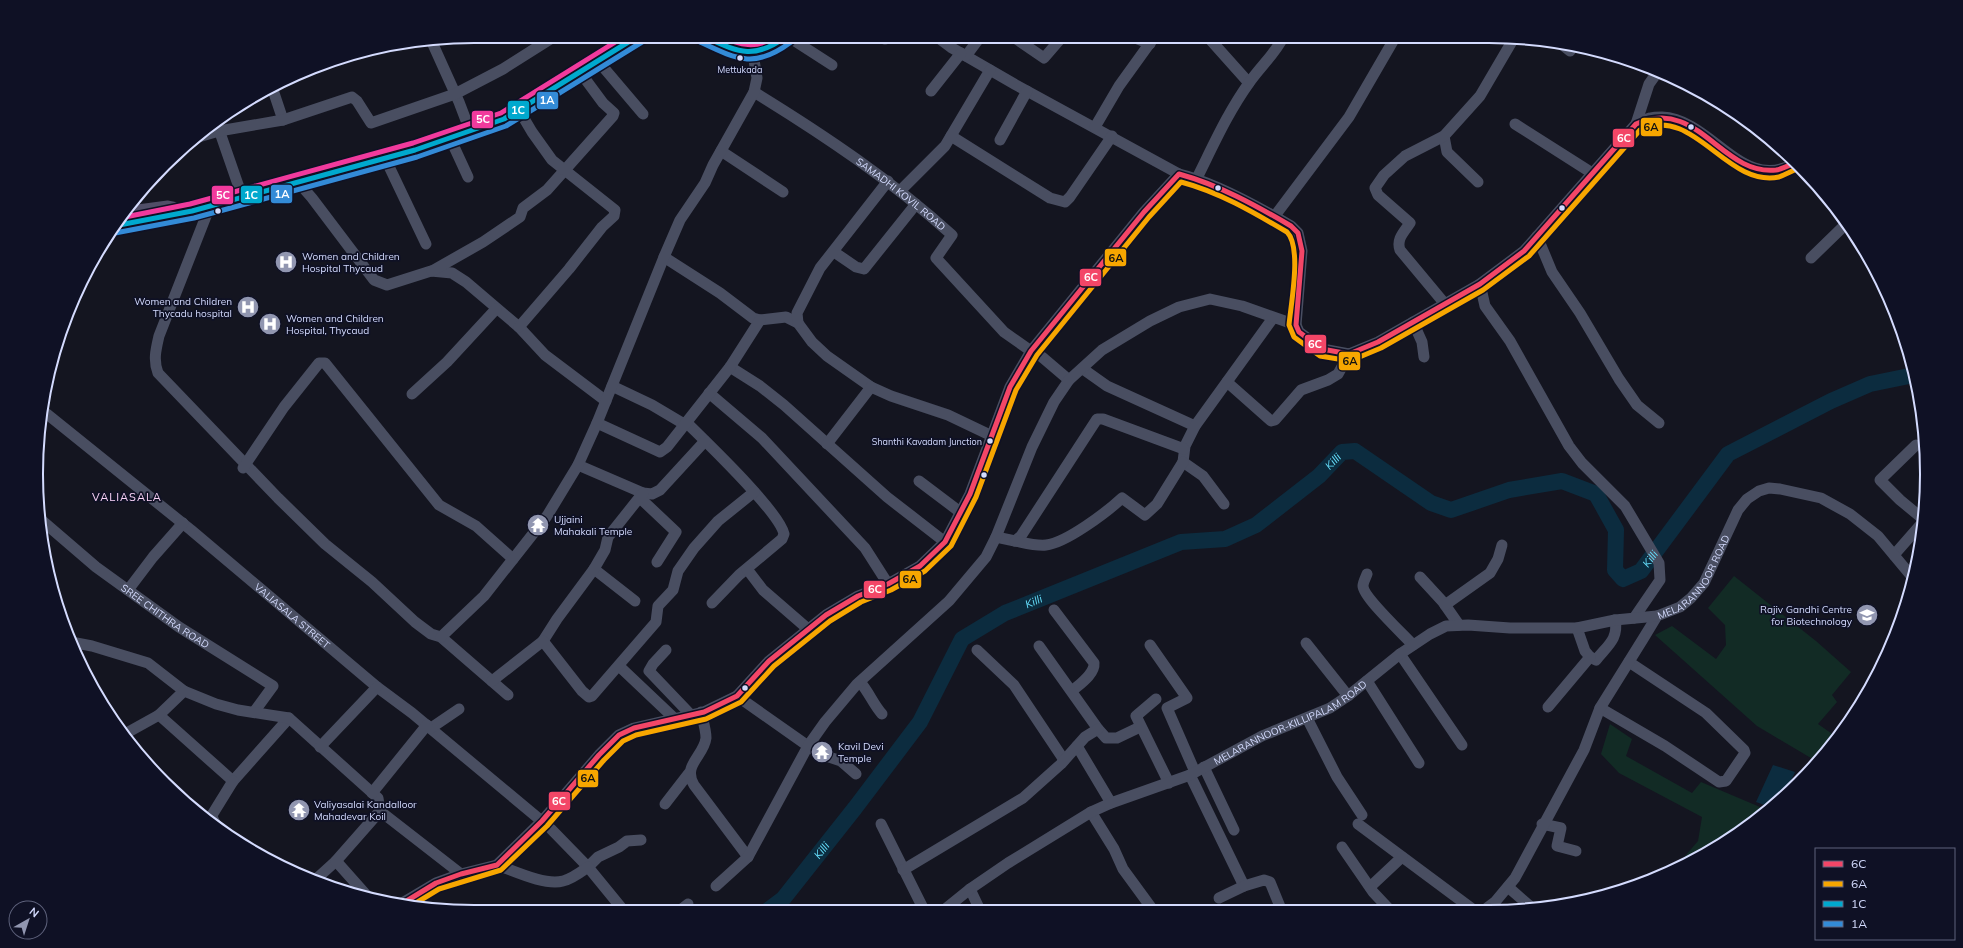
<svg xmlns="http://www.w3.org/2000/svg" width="1963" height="948" font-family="Mulish,sans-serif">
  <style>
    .green { fill: #122b25 }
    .water { fill: #0c2c3f }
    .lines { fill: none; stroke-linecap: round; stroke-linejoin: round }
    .river { stroke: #0c2c3f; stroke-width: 16 }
    .minor { stroke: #494e61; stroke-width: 11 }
    .major { stroke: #504e67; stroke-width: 13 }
    .bus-1-casing { stroke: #0f1125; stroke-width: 8 }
    .bus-2-casing { stroke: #0f1125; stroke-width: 8 }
    .bus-3-casing { stroke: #0f1125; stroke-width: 8 }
    .bus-4-casing { stroke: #0f1125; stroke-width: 8 }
    .bus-5-casing { stroke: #0f1125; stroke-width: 8 }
    .bus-1 { stroke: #f34667; stroke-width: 5 }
    .bus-2 { stroke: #f7a600; stroke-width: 5 }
    .bus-3 { stroke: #00a9ce; stroke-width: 5 }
    .bus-4 { stroke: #338bd7; stroke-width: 5 }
    .bus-5 { stroke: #f13a9d; stroke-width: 5 }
    .bus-dot { fill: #d4dbfe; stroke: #0f1125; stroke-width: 1.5 }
    .labels { text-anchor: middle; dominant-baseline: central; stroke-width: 3.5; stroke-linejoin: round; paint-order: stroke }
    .bus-label { font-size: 9px; fill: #d4dbfe; stroke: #0f1125 }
    .street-label { font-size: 10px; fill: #d4dbfe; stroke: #0f1125 }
    .poi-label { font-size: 10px; fill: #d4dbfe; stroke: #0f1125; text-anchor: start }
    .water-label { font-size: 11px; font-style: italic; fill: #65defb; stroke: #0f1125 }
    .neighbourhood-label { font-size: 11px; letter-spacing: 1px; fill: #fed6fa; stroke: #0f1125 }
    .rim { fill: none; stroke: #d4dbfe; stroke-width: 2 }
    .line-badge { stroke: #0f1125; stroke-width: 1.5 }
    .badge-label { font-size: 11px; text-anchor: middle; font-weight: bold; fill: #fff }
    .pale-badge-label { font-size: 11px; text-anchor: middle; font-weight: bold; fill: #111 }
  </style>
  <rect width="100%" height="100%" fill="#141520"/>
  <path class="green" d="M1734,576L1816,641L1851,672L1832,695L1837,702L1818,724L1838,738L1816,761L1757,726L1655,635L1672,626L1716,659L1726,645L1725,625L1708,608Z
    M1610,724L1632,739L1626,756L1692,793L1701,782L1767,810L1755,822L1674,869L1698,841L1702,817L1619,773L1601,754Z"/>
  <path class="water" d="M1773,765L1795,772L1786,791L1770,807L1756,802Z"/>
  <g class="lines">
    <path class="river" id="s1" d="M767,911L783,899L855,808L920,722L962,639L1005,613L1181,542L1225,539L1256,525L1319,476L1342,452L1355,451L1431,503L1451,510L1509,490L1562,481L1596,494L1616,530L1615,570L1623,579L1641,571L1728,454L1831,401L1870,384L1914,375"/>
    <g class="minor">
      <path d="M612,36L619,48"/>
      <path d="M787,36L832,65"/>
      <path d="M936,36L952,48L1016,85L1179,174C1214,182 1259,207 1291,226L1298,233L1302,251L1296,325L1299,332L1322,349L1349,354L1378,342L1480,284L1524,251L1636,124C1641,122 1645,119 1650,118C1654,117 1658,117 1662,117C1712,119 1744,196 1796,162"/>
      <path d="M1012,36L1044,58L1063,36"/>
      <path d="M1130,36L1150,44"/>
      <path d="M1207,36L1249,83"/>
      <path d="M885,39L888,36"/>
      <path d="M431,40L459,102L470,131"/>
      <path d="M1560,43L1570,51"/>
      <path d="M966,56L981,36"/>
      <path d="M598,61L643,114"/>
      <path d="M272,87L283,120"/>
      <path d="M931,91L961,53"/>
      <path id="s2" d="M754,92C824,135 891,180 952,235L936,258L1004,332L1031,351L1042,357L1069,380"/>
      <path d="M216,121L242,196"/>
      <path d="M1515,124L1592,173"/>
      <path d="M1636,124L1649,84L1659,70"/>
      <path d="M1095,127L1119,86L1155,36"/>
      <path d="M951,136L1050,198L1065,202L1070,197L1112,136"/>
      <path d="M1444,136L1447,152L1478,182"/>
      <path d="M195,138L219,131L283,120L352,97L357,101L371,123L455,94L503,69L555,36"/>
      <path d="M450,138L468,177"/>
      <path d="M1000,140L1027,91"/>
      <path d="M721,151L783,192"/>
      <path d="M385,158L426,244"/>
      <path d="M1197,178C1213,146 1228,112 1249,83C1260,67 1275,54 1284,36"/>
      <path d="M298,182L312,198L374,280L387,285L431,271L452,273L466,282L519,327L545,355L606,401"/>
      <path d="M901,190L945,146L990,70"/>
      <path d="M210,206L159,336C156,349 153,360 158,373L278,498L325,544L372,582L415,622L431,634L441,637L508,695"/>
      <path d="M1274,217L1349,117L1396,36"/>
      <path d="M1537,236L1552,272L1580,313L1619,379L1637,405L1659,423"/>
      <path d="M834,252L856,267L864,269L916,204"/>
      <path d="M664,257L720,293L753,318L760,320L786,317L798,323L812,342L827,356L871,387L891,396L948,415L992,436"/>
      <path d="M1811,258L1847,223"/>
      <path d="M432,271L483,242L520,217L523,208L547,190L613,116L614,113L603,103L580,72"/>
      <path d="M1480,284L1485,306L1510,341L1569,446L1582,463L1625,506L1659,563L1660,580L1634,618"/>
      <path d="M1445,304L1400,250C1396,239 1404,232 1410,223L1378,195L1375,188L1384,175L1405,156L1444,136L1480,96L1514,38"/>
      <path d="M1413,322L1422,342L1424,357"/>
      <path d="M798,323L797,313L820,268L888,181"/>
      <path d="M519,327L569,269L602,227L614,216L615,210L552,160L532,132L519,110"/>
      <path d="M730,367L760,386L784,405L887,497L945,542"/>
      <path d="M1083,369L1107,386L1195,426"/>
      <path d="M1227,382L1271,421L1275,420L1301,390L1328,380L1338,374L1349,354"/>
      <path d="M612,386L652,405L684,424"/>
      <path d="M709,393L762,438L865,548L888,584"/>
      <path d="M412,394L447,362L496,309"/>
      <path id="s3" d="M42,410L191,530L377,687L412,713L544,823"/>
      <path d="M686,422C705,441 779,511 784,534L782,539L739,575L712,603"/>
      <path d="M597,423L660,452L667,447L730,367L760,320"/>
      <path d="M827,444L871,387"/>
      <path d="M1916,445L1880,480L1900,500L1923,519"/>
      <path d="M578,465L643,493L652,494L660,490L705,441"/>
      <path d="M243,468L284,407L319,363H325L439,505L476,526L513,559"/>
      <path d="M919,481L960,512"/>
      <path d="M640,498L676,532L657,562"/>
      <path d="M1224,504L1203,476L1183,462L1185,446L1195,426L1273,318"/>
      <path id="s4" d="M39,518L96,567L179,627L273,686L254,712"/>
      <path d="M996,537L1015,541L1021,536L1097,419H1103L1184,449"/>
      <path d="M1015,541C1025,543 1036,546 1046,545C1066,543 1107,512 1122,498L1145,515L1157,504L1183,462"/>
      <path d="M1894,555L1922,523"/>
      <path d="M594,569L635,601"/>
      <path d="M747,569L763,590L808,629"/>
      <path d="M1367,574C1366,577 1363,582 1363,586C1363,597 1404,635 1413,645"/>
      <path d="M1420,577L1443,602L1459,625"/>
      <path d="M128,590L153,557L183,523"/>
      <path d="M1445,605L1490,573L1498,559L1502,545"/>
      <path d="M1054,610L1094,663C1095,674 1080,684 1072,691"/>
      <path d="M441,637L484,596L547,516L578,465L597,423L664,257L680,220L705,183L713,165L754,92L757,78L753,54"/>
      <path d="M543,641L557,619L594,569L605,550L608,537L643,493"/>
      <path d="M71,642L92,646L148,663L184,691"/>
      <path d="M1306,643L1348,696"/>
      <path d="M1150,645L1187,698L1167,708L1195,772"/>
      <path d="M1039,646L1098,729L1106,738H1117L1140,727"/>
      <path d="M666,650L653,664L649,671L691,715"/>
      <path d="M977,650L1014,685L1064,760"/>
      <path d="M1400,654L1462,745"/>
      <path d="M1590,657L1596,660C1607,646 1619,639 1615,620"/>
      <path d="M619,666L675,719"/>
      <path d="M492,681L543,641L582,691L589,697L592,696L656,622L658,606L673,590L678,571L694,548L718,521L754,492"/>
      <path d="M1367,681L1419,763"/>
      <path d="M860,682C869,692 873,704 882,714"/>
      <path d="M737,696L808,746L820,754L841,761L856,774"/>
      <path d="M1156,699L1136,716L1169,783"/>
      <path d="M1548,707L1590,657L1585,651L1577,628"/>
      <path d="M1600,708L1665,746L1719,782L1726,781L1745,753L1744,750L1706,713L1629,662"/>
      <path d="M701,712C703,720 706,730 706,738C704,756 682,765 694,785L748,857"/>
      <path d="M159,715L233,781L289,718"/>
      <path d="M1307,718L1337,777L1362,815"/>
      <path d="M431,728L459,709"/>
      <path d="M123,735L159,715L184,691L216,704L238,710L289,718L378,798L380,811L461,874"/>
      <path d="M1077,746L1111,803"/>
      <path d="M320,747L377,687"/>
      <path d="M1204,767L1234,830"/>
      <path d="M1190,775L1244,886L1219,898"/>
      <path d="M233,781L212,815C214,828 229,836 238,842"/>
      <path d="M372,793L427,725"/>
      <path d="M665,804L689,773"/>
      <path d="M1091,812L1114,849L1123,869L1153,910"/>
      <path d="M881,824L924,910"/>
      <path d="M1358,824L1471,908"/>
      <path d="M1542,824L1561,828L1557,846L1576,851"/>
      <path d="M551,829L588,867L598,857L619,847L627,841L641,840"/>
      <path d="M1342,847L1373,892L1389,909"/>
      <path d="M497,865C514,871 545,886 563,881C572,879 581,872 588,867L624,911"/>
      <path d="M903,870L1023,798L1061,764L1085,737L1098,729"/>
      <path d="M314,881L336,861"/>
      <path d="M716,886L748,857L808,746L825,722L857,684L949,601L986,557L996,537L1032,447L1054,402L1069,380L1102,350L1150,321L1179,307L1210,299L1242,306L1296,325"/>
      <path d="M1244,886L1264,880L1270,882L1281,909"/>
      <path d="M1370,887L1402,857"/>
      <path d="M1508,887L1532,908"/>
      <path d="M970,889L980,910"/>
      <path d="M368,897L336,861L380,811"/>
      <path d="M399,905L436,883L461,874L497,865L542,821L599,755L619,735L634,728L704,712L737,696L769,661L826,615L858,596L888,584L920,566L945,542L970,494L1010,387L1031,351L1144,212L1179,174"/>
      <path id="s5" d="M1487,908L1495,902L1515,878L1584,750L1600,708L1643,639L1657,616L1680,607L1691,598L1704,583L1738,510L1747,499L1759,491L1769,488L1780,489L1821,498L1850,514L1878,536L1913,578"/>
      <path id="s6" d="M944,910L970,889L1008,863L1091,812L1111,803L1190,775L1262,736L1330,708L1348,696L1400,654L1430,634L1446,626L1468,625L1510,628H1577L1615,620L1657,616"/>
      <path d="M679,911L688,904"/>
    </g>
    <path class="major" d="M703,36C736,51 755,64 787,36
      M123,213L168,207L173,208
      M114,226L192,211L298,182L415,150L504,119L638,36"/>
    <g class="bus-1-casing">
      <path id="bus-1" d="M400,905L436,883L461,874L497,865L542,821L599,755L619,735L634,728L704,712L737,696L769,661L826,615L858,596L888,584L920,566L945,542L970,494L1010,387L1031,351L1144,212L1179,174C1219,185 1255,205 1291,226L1298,233L1302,251L1296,325L1299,332L1322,349L1349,354L1378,342L1480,284L1524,251L1636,124C1698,96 1721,176 1776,170C1783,169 1790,165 1796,162"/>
    </g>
    <g class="bus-2-casing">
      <path id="bus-2" d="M411,906L439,889L501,870L547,826L604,760L623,741L636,735L706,719L741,702L774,666L830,621L861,602L891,590L925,571L951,546L976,497L1016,390L1037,355L1149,217L1181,182C1219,192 1253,212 1287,232C1302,247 1291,303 1289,325L1294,337L1320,356L1350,361L1381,348L1483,290L1529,256L1640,130C1694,104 1726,188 1779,177C1785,175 1792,171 1799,168"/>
    </g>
    <g class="bus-3-casing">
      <path id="bus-3" d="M703,36C738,52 753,61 787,36
        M114,226L192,211L415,150L504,119L638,36"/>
    </g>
    <g class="bus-4-casing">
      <path id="bus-4" d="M700,42C738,60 755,69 791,42
        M115,233L194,218L417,157L506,126L642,42"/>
    </g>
    <g class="bus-5-casing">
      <path id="bus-5" d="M720,36C739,45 757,50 775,36
        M120,218L190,204L413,143L501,113L625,36"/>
    </g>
    <use href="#bus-1" class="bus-1"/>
    <use href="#bus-2" class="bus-2"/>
    <use href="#bus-3" class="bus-3"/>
    <use href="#bus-4" class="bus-4"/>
    <use href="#bus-5" class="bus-5"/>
  </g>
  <defs>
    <g id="hospital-disc" transform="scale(1.15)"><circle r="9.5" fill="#9196b0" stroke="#0f1125"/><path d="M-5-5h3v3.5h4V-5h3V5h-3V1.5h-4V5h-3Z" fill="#fff"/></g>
    <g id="temple-disc" transform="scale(1.15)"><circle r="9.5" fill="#9196b0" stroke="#0f1125"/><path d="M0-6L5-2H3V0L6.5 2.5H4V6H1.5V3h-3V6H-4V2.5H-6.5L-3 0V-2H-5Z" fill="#fff"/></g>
    <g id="university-disc" transform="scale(1.15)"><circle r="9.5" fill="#9196b0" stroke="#0f1125"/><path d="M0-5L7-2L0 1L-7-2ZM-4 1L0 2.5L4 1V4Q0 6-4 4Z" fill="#fff"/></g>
  </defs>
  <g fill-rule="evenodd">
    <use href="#hospital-disc" x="286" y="262"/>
    <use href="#hospital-disc" x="248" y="307"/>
    <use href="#hospital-disc" x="270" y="324"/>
    <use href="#temple-disc" x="538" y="525"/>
    <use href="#university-disc" x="1867" y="615"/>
    <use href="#temple-disc" x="822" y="752"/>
    <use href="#temple-disc" x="299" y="810"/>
  </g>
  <g class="bus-dot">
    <circle cx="740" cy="58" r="3.5"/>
    <circle cx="1691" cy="127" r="3.5"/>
    <circle cx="1218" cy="188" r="3.5"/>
    <circle cx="1562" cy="208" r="3.5"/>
    <circle cx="218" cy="211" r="3.5"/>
    <circle cx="990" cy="441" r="3.5"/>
    <circle cx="984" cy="475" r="3.5"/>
    <circle cx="745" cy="688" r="3.5"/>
  </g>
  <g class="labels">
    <g class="bus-label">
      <text x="740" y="69">Mettukada</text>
      <text x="982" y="441" text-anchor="end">Shanthi Kavadam Junction</text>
    </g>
    <g class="street-label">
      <text stroke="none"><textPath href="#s2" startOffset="179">SAMADHI KOVIL ROAD</textPath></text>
      <text stroke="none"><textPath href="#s5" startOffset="396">MELARANNOOR ROAD</textPath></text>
      <text stroke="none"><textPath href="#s3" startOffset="324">VALIASALA STREET</textPath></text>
      <text stroke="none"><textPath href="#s4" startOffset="160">SREE CHITHRA ROAD</textPath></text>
      <text stroke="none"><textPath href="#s6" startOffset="396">MELARANNOOR-KILLIPALAM ROAD</textPath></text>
    </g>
    <g class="poi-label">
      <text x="302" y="256">Women and Children<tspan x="302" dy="12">Hospital Thycaud</tspan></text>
      <text x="232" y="301" text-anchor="end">Women and Children<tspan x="232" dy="12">Thycadu hospital</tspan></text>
      <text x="286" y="318">Women and Children<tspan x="286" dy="12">Hospital, Thycaud</tspan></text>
      <text x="554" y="519">Ujjaini<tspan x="554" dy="12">Mahakali Temple</tspan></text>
      <text x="1852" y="609" text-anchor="end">Rajiv Gandhi Centre<tspan x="1852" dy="12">for Biotechnology</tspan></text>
      <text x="838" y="746">Kavil Devi<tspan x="838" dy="12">Temple</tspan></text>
      <text x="314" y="804">Valiyasalai Kandalloor<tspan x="314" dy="12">Mahadevar Koil</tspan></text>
    </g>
    <g class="water-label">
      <text stroke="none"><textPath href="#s1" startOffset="755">Killi</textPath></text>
      <text stroke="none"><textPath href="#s1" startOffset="1174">Killi</textPath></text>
      <text stroke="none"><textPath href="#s1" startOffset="418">Killi</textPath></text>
      <text stroke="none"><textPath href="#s1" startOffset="82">Killi</textPath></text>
    </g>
    <g class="neighbourhood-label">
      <text x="127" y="497">VALIASALA</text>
    </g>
  </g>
  <path d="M0 0H1963V948H0ZM474 43H1489A431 431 0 0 1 1920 474V474A431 431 0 0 1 1489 905H474A431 431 0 0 1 43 474V474A431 431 0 0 1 474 43Z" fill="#0f1125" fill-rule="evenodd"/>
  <path class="rim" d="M474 43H1489A431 431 0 0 1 1920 474V474A431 431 0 0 1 1489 905H474A431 431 0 0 1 43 474V474A431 431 0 0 1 474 43Z"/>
  <g class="line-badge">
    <rect x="536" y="91" width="23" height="19" rx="4" fill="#338bd7"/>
    <rect x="507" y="100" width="23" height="20" rx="4" fill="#00a9ce"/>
    <rect x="471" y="110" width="23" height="19" rx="4" fill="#f13a9d"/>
    <rect x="1640" y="117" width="23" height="20" rx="4" fill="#f7a600"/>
    <rect x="1612" y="128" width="23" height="20" rx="4" fill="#f34667"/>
    <rect x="270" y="184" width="23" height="20" rx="4" fill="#338bd7"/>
    <rect x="240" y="185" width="23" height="19" rx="4" fill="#00a9ce"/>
    <rect x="211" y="185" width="23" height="20" rx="4" fill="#f13a9d"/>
    <rect x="1104" y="248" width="23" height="19" rx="4" fill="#f7a600"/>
    <rect x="1079" y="268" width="23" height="19" rx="4" fill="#f34667"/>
    <rect x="1304" y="334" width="23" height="20" rx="4" fill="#f34667"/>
    <rect x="1338" y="351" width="23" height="20" rx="4" fill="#f7a600"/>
    <rect x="899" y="570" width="23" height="19" rx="4" fill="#f7a600"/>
    <rect x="863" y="580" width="23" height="19" rx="4" fill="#f34667"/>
    <rect x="577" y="769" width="22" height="19" rx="4" fill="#f7a600"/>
    <rect x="548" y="791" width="23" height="20" rx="4" fill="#f34667"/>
  </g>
  <g class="badge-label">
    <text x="547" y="104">1A</text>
    <text x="518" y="114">1C</text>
    <text x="483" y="123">5C</text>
    <text x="1624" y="142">6C</text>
    <text x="282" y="198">1A</text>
    <text x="251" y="199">1C</text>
    <text x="223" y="199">5C</text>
    <text x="1091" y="281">6C</text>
    <text x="1315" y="348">6C</text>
    <text x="875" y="593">6C</text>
    <text x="559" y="805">6C</text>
  </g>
  <g class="pale-badge-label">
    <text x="1651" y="131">6A</text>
    <text x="1116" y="262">6A</text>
    <text x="1350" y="365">6A</text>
    <text x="910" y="583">6A</text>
    <text x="588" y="782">6A</text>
  </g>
  <rect x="1815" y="848" width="140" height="92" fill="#0f1125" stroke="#5e627c"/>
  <rect x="1823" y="861" width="20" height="6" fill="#f34667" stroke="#5e627c"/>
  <text x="1851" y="868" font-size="12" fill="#d4dbfe">6C</text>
  <rect x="1823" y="881" width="20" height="6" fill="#f7a600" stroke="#5e627c"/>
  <text x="1851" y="888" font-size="12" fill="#d4dbfe">6A</text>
  <rect x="1823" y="901" width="20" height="6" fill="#00a9ce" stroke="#5e627c"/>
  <text x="1851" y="908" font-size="12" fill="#d4dbfe">1C</text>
  <rect x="1823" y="921" width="20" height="6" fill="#338bd7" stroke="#5e627c"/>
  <text x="1851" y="928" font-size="12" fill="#d4dbfe">1A</text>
  <g transform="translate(28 920) rotate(39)"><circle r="19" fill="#0f1125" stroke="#5e627c"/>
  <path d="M0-3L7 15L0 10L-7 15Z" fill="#9196b0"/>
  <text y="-6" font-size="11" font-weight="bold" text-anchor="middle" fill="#d4dbfe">N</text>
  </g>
</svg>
